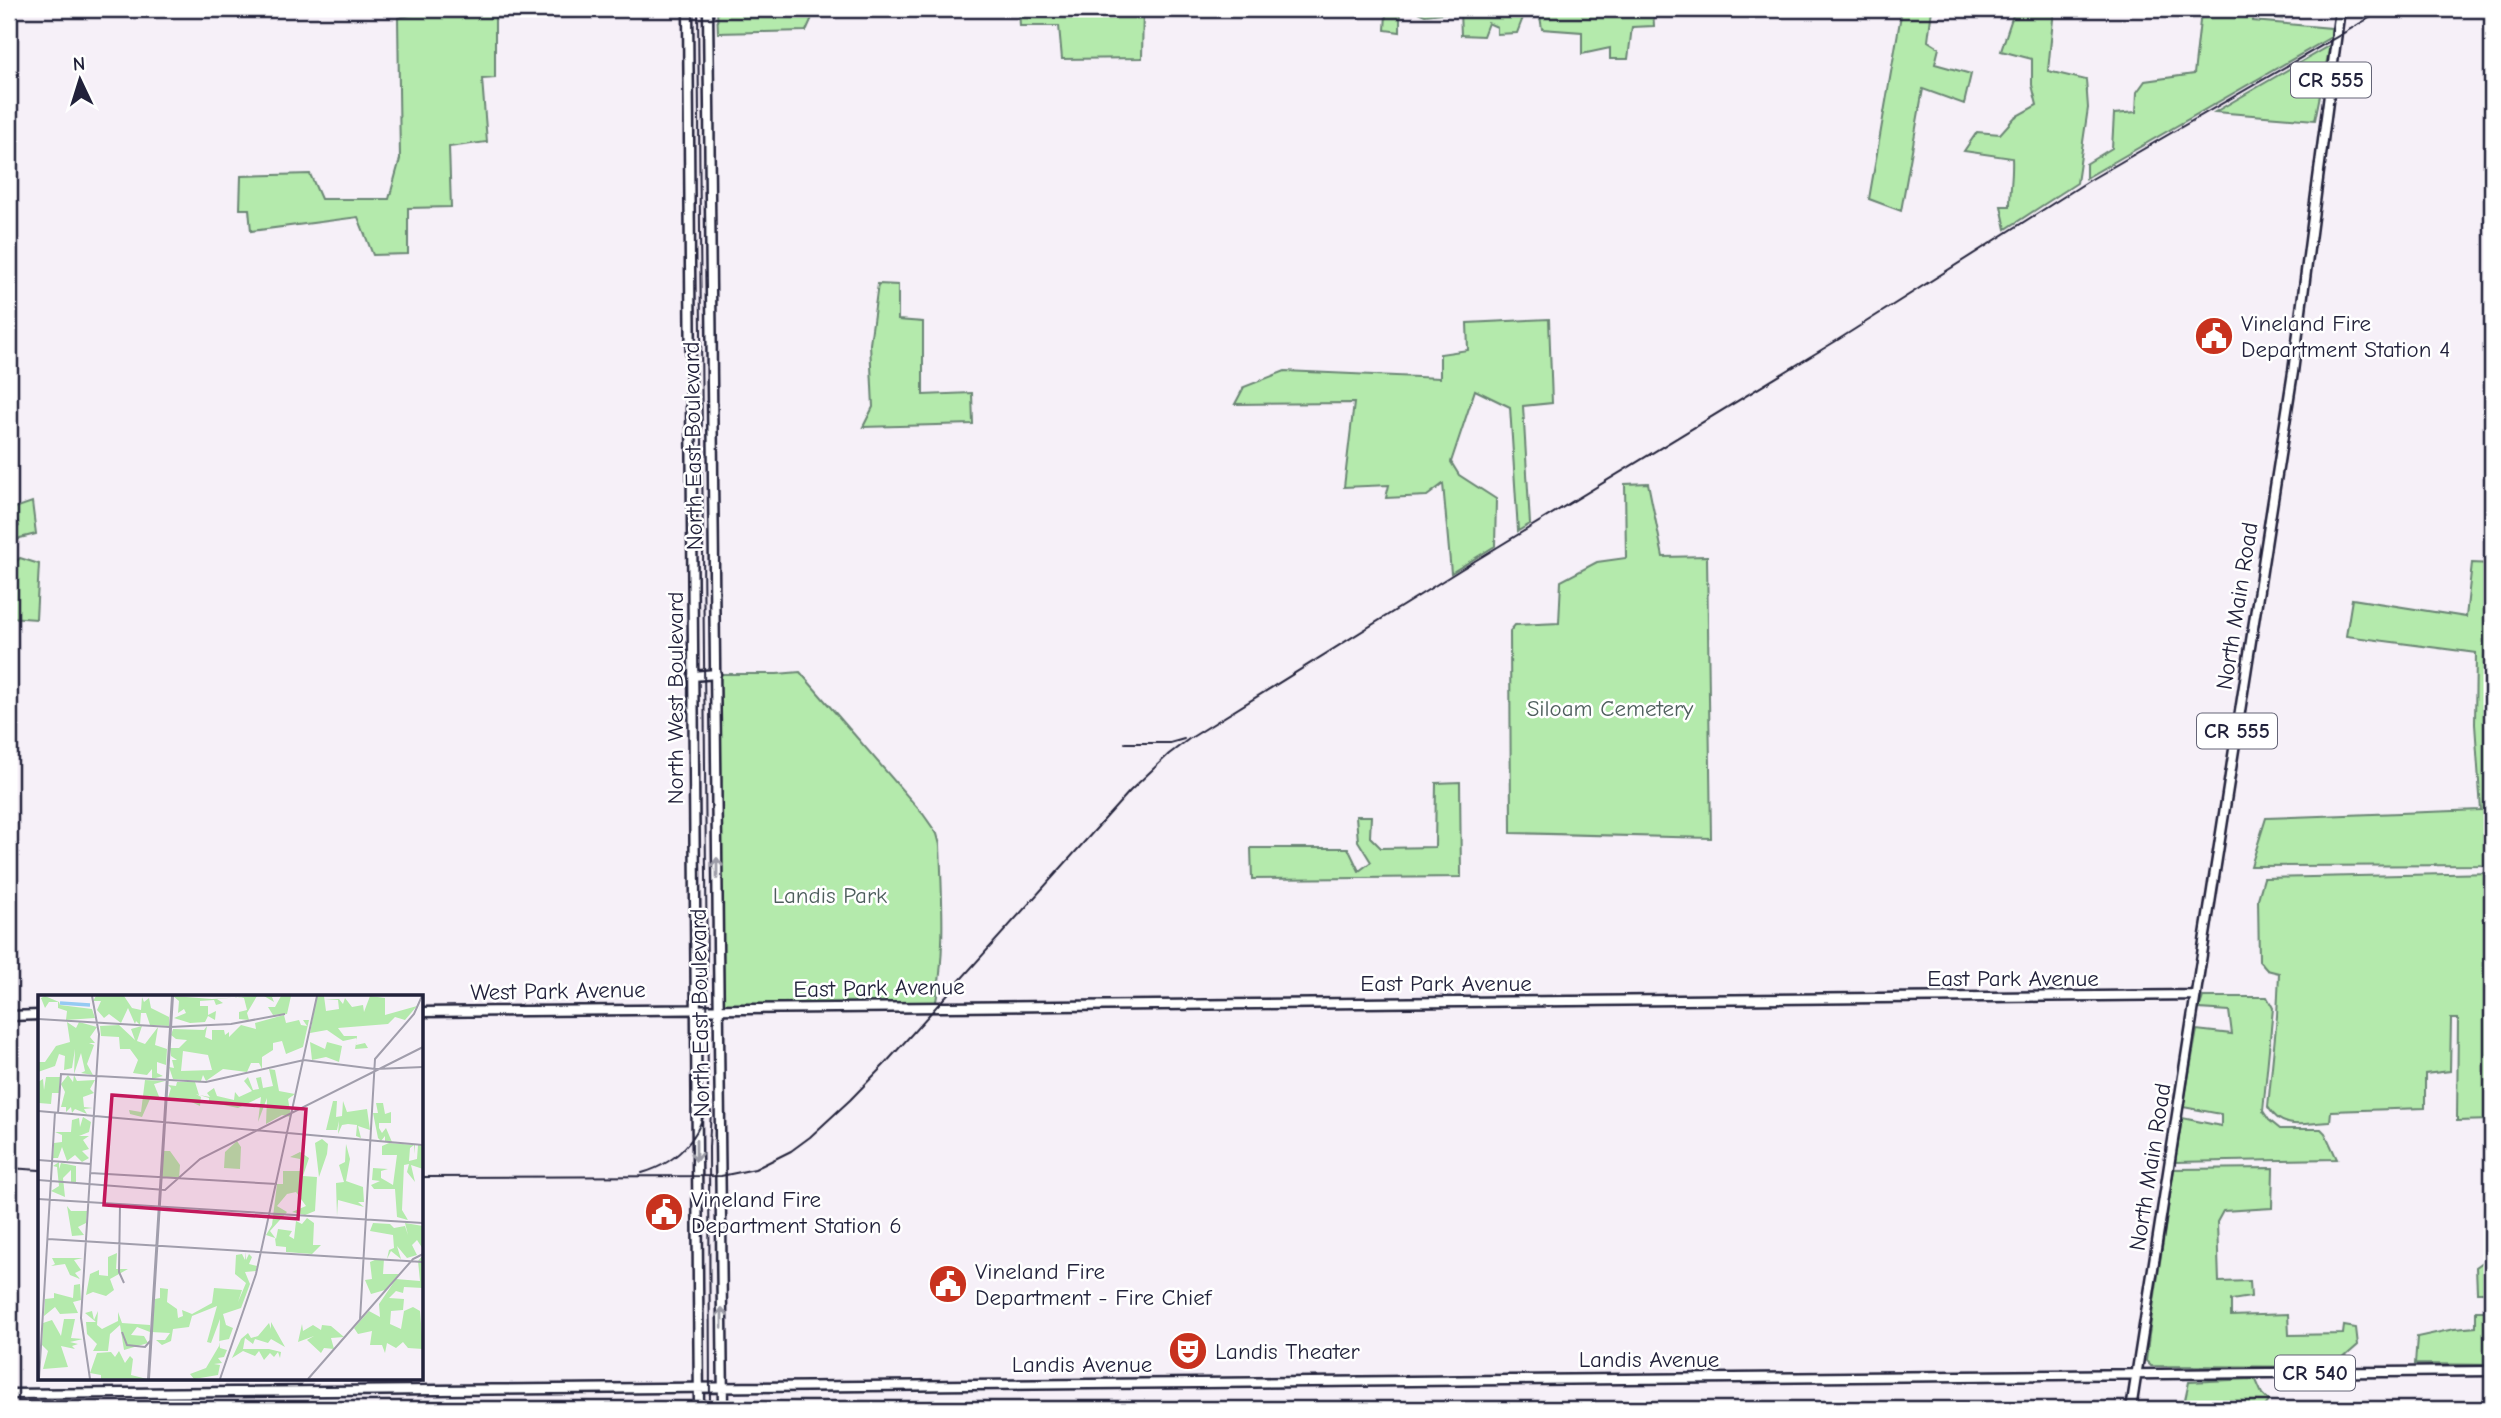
<svg xmlns="http://www.w3.org/2000/svg" width="2501" height="1418" font-family="'Comic Neue',sans-serif">
  <style>
    .green { fill: #b4eaac; stroke: #6b8674; stroke-width: 2 }
    .lines { fill: none; stroke-linecap: round; stroke-linejoin: round }
    .major-casing { stroke: #22223b; stroke-width: 13 }
    .major { stroke: #fff; stroke-width: 8 }
    .rail { stroke: #22223b; stroke-width: 2 }
    .oneway { stroke: #9c9ca7 }
    .labels { text-anchor: middle; dominant-baseline: central; stroke-width: 5; stroke-linejoin: round; paint-order: stroke }
    .shield { fill: #fff; stroke: #646476; stroke-width: 2 }
    .shield-label { font-size: 21px; font-weight: bold; fill: #22223b }
    .poi-label { font-size: 23px; fill: #22223b; stroke: #fff; text-anchor: start }
    .street-label { font-size: 23px; fill: #22223b; stroke: #fff }
    .park-label { font-size: 23px; fill: #4e5e5d; stroke: #fff }
    .inset-river { fill: none; stroke: #95caf3; stroke-width: 3.5 }
    .inset-road { fill: none; stroke: #a19eac; stroke-width: 2 }
    .view { fill: #c2185b; fill-opacity: 0.15; stroke: #c2185b; stroke-width: 3.5 }
    .inset-edge { fill: none; stroke: #22223b; stroke-width: 3.5 }
  </style>
  <rect width="100%" height="100%" fill="#f6f0f8"/>
  <filter id="ink" filterUnits="userSpaceOnUse"><feTurbulence type="fractalNoise" baseFrequency=".0143" numOctaves="2"/><feDisplacementMap in="SourceGraphic" scale="14" xChannelSelector="R" yChannelSelector="G"/><feConvolveMatrix kernelMatrix="1 2 1 2 8 2 1 2 1" color-interpolation-filters="sRGB"/></filter>
  <g filter="url(#ink)">
    <path class="green" d="M434,9H603L577,17L495,18V78L482,79L487,142L449,147L451,207L408,208V254L373,255L358,217L251,231L249,209H240L241,176L310,174L321,199H389L400,159L398,18Z
      M717,9H816L806,31L718,33Z
      M1019,9H1143L1142,58L1062,59L1059,26H1020Z
      M1275,9H1400V32L1385,30L1386,14Z
      M1410,9H1653L1654,26L1632,27L1628,59H1610V48L1582,54V32L1542,29L1540,16L1524,15L1517,33L1497,34V27L1488,23L1483,36L1461,35L1460,11L1425,15Z
      M1902,9H1932L1928,41L1939,48L1935,64L1971,74L1964,104L1923,89L1901,211L1869,199Z
      M2039,9H2054L2048,71L2086,80L2088,108L2077,183L2006,229L2001,206H2010C2010,189 2013,174 2012,158L1964,151L1977,132L2000,134L2015,117L2037,105L2032,85V59L2001,51L2013,15L2039,12Z
      M2188,9H2284L2282,19L2254,13L2253,21L2331,28V37L2086,178V164L2112,148L2114,114L2136,112L2137,92L2145,81L2194,74L2201,12Z
      M2330,45L2315,120L2215,112Z
      M878,284L898,285V320L923,322V395L972,393L973,424L863,427L873,407L870,344Z
      M1549,319L1552,403L1523,406L1530,524L1518,531L1510,407L1475,390L1451,462L1459,475L1496,499L1495,546L1451,573L1443,484L1427,496L1386,498L1389,485L1344,487L1354,403L1235,404L1244,387L1285,371L1440,378V354L1468,350L1467,323Z
      M1648,483L1663,557L1707,556L1711,838L1511,833L1510,631L1515,625L1559,623L1561,581L1597,562L1626,558L1625,484Z
      M32,502L36,534L20,538L9,549V535L19,526L12,509Z
      M20,558L39,564L36,619L9,617V568Z
      M2472,563L2492,564V865L2251,866L2266,818L2481,810L2475,724L2476,653L2346,636L2352,599L2466,617Z
      M800,672L923,814L937,834L940,845C942,899 946,953 935,1007L718,1009L716,674H777Z
      M1460,782L1461,877L1252,879L1251,848H1348L1359,871L1371,862L1358,841L1356,816H1371L1370,837L1381,848L1435,847L1436,783Z
      M2492,873V1120L2457,1121L2458,1019H2451L2450,1071L2425,1074V1108L2331,1111L2330,1122C2304,1123 2283,1132 2268,1107L2277,1016L2279,973L2267,970L2259,961L2258,899L2264,878Z
      M2203,997H2267L2273,1008L2263,1111L2269,1120L2280,1129H2321L2325,1133L2337,1159L2175,1162L2182,1118L2221,1126V1114L2183,1107L2197,1030L2232,1034L2229,1011L2199,1009Z
      M2273,1168L2272,1208L2223,1211L2217,1222L2219,1282L2250,1281L2251,1297L2231,1300V1316L2288,1314L2289,1335L2343,1334L2344,1326L2356,1328L2358,1345L2333,1367L2151,1366L2146,1361L2149,1335L2174,1169Z
      M2490,1257L2492,1259V1292H2477L2476,1267Z
      M2476,1311H2492V1365L2415,1364L2417,1337L2454,1329L2476,1327Z
      M2252,1379L2256,1380L2262,1394L2269,1401L2263,1409H2183L2189,1382Z"/>
    <g class="lines">
      <g class="major-casing">
        <path id="major" d="M688,9L699,1409
          M708,9L723,1409
          M693,676L716,674
          M422,1012L2196,995
          M9,1016L40,1015
          M9,1394L2492,1371
          M2131,1409L2293,372L2340,9"/>
      </g>
      <use href="#major" class="major"/>
      <path class="rail" d="M1125,743H1170L1184,739
        M9,1168L40,1170
        M642,1173C681,1162 706,1131 708,1090L698,9
        M422,1177L721,1176L755,1169L791,1151L810,1137L850,1100L884,1065L1130,791L1169,754L1189,739L1460,570L1836,341L2090,180L2385,9
        M710,1409L709,1147L711,1111"/>
    </g>
    <defs><path id="oneway-shaft" d="M-6 0H5M1.5-3L5.5 0L1.5 3" fill="none" stroke-width="1.6" stroke-linecap="round" stroke-linejoin="round" transform="scale(1.75)"/></defs>
    <g class="oneway">
      <use href="#oneway-shaft" transform="translate(717 868) rotate(-90)"/>
      <use href="#oneway-shaft" transform="translate(696 1151) rotate(90)"/>
      <use href="#oneway-shaft" transform="translate(722 1318) rotate(-90)"/>
    </g>
  </g>
  <defs>
    <g id="civic-disc" transform="scale(2.0125)"><circle r="9.5" fill="#c8321e" stroke="#fff"/><path d="M-.6-6.5H3V-4.5H.6V-3L4-1V1h2V6H-6V1h2V-1L-.6-3ZM-1.2 2.5V6h2.4V2.5Z" fill="#fff"/></g>
    <g id="theatre-disc" transform="scale(2.0125)"><circle r="9.5" fill="#c8321e" stroke="#fff"/><path d="M-5-5.5Q0-4 5-5.5V0Q5 5 0 6Q-5 5-5 0ZM-3.3-2.5H-1v1.5H-3.3ZM1-2.5H3.3v1.5H1ZM-2.8 1Q0 5.5 2.8 1Z" fill="#fff"/></g>
  </defs>
  <g fill-rule="evenodd">
    <use href="#civic-disc" x="2214" y="336"/>
    <use href="#civic-disc" x="664" y="1212"/>
    <use href="#civic-disc" x="948" y="1284"/>
    <use href="#theatre-disc" x="1188" y="1351"/>
  </g>
  <g class="labels">
    <g class="shield">
      <rect x="2291" y="62.5" width="80" height="35" rx="5"/>
      <rect x="2197" y="713.5" width="80" height="35" rx="5"/>
      <rect x="2275" y="1355.5" width="80" height="35" rx="5"/>
    </g>
    <g class="shield-label">
      <text x="2331" y="80">CR 555</text>
      <text x="2237" y="731">CR 555</text>
      <text x="2315" y="1373">CR 540</text>
    </g>
    <g class="poi-label">
      <text x="2241" y="323">Vineland Fire<tspan x="2241" dy="26">Department Station 4</tspan></text>
      <text x="691" y="1199">Vineland Fire<tspan x="691" dy="26">Department Station 6</tspan></text>
      <text x="975" y="1271">Vineland Fire<tspan x="975" dy="26">Department - Fire Chief</tspan></text>
      <text x="1215" y="1351">Landis Theater</text>
    </g>
    <g class="street-label">
      <text transform="translate(693 446) rotate(-91)">North East Boulevard</text>
      <text transform="translate(2237 606) rotate(-81)">North Main Road</text>
      <text transform="translate(675 698) rotate(-90)">North West Boulevard</text>
      <text x="2013" y="978">East Park Avenue</text>
      <text x="1446" y="983">East Park Avenue</text>
      <text transform="translate(879 988) rotate(-1)">East Park Avenue</text>
      <text transform="translate(558 991) rotate(-1)">West Park Avenue</text>
      <text transform="translate(700 1013) rotate(-91)">North East Boulevard</text>
      <text transform="translate(2150 1167) rotate(-81)">North Main Road</text>
      <text x="1649" y="1359">Landis Avenue</text>
      <text x="1082" y="1364">Landis Avenue</text>
    </g>
    <g class="park-label">
      <text x="1610" y="708">Siloam Cemetery</text>
      <text x="830" y="895">Landis Park</text>
    </g>
  </g>
  <g transform="translate(38 995)">
    <rect width="385" height="385" fill="#f6f0f8"/>
    <path d="M7,1L21,7L22,10L54,14L57,23L28,25L29,16L20,13V7H11L7,13L3,3ZM58,1H86L94,13L103,15L104,2L106,7L111,3L113,13L131,22V31L112,30L108,18H103L102,30L98,26L97,29L90,13L83,28L71,19L66,23L59,15L63,6H55ZM135,1L174,4L219,1L209,18L211,25L201,24V17L209,15L206,3L202,2L179,4L185,8L178,10L176,5L162,6V11H170V20L178,16L177,25L170,21L167,27L152,28L136,23L148,18L146,14L140,18L141,6ZM226,1H259H253L249,19L235,20L230,12H237L243,1L234,2L236,7ZM279,1H286L288,16L301,14L300,5H287L301,4L305,9L307,3L314,12L325,10L326,17L332,1L347,3V20L379,11L367,25L357,22L350,29L300,33L306,41H319L318,50L327,48L330,53L317,54L319,43L305,46L289,35L272,38ZM246,20L248,28L261,25L263,30L269,31L265,25H271L265,52L248,59L244,46L235,48V55L224,62V74L221,68H213L209,77L185,74L168,86L165,80L163,86L135,84L131,72L136,73L134,65H139L133,61L132,53H141L149,45L138,44L133,40L135,34L166,35L169,31L167,42L174,45V35H186L187,40L191,37V42L203,30L218,34L217,28ZM145,56L170,60L174,75L143,76ZM29,27L38,33L41,27L59,32L52,42L57,48H51L56,50L49,69L55,80L43,78L47,76L43,58L36,79L37,54L34,73L26,75L27,61L21,59L17,71L0,77V67H7L18,51L32,47ZM81,30L97,45L93,34L104,31L99,46L107,49L120,32L117,50L129,54L128,70L119,67V78L125,81L114,84V74L109,80L95,78L100,65L92,54H82L81,42L63,41L62,31ZM272,47L287,54L289,47L304,51L301,67L288,62L274,65ZM231,74L237,75L241,96L257,99L250,104L253,122L244,120L228,129L229,103L220,127L223,102L200,113L171,107V103L158,99L163,102L162,111L147,104L129,106L133,93L130,90L138,91L139,87H157L161,100L172,102L169,98L176,93L179,101L196,105L197,97L201,102L214,96L206,86L210,82L215,95L221,94L218,83L223,82L225,93L235,91ZM30,80L35,87L36,80L39,86L57,85L52,94L56,98L45,102L46,112L55,113L46,114L49,119L37,114L34,118L33,112L28,117V112H23L27,97L23,89ZM8,82H22L21,98H14L13,109L1,108L0,113V87L5,84L6,95ZM107,85L127,86L116,89L122,104H112L104,122L92,119L91,115L103,117ZM295,106H299L298,122L304,121L305,106L309,117L329,114L332,135L320,131L323,143L318,141L319,130L310,129L304,130L300,139L301,126L299,135H288ZM338,108H345L347,119L353,117V128H341V133L344,138L348,133L354,147H347V141L343,146L340,143L335,118H340ZM45,122L53,127L51,137L41,141H51L45,145L51,154L44,156L51,163L44,167L37,160L29,166L24,152L20,163H15L16,148L24,147V140L17,137H33L34,125L41,123L42,132ZM284,144L290,149L289,159L281,182L277,148ZM199,146L203,152L202,174L186,173L187,157ZM351,148L377,150L376,159V150L372,153L371,166L379,164L380,150H385V174L373,170L377,187L369,177L371,169L366,170L364,215L370,225L359,222L357,194H336L333,190L342,186L334,185L335,173L350,174L343,176V183L355,190L359,160H344V151ZM308,149L312,164L308,186L325,192L326,207H320L326,212L300,205L299,221L298,188L306,187L301,170L307,167ZM125,156H132L142,170L141,183L124,182ZM262,157L271,163L265,181L279,182L277,216L267,220L254,217L268,211L258,197L249,199L239,211L249,217L232,236L238,244L240,234L254,236L251,241L256,244L258,226L264,229L269,223L276,228L275,250H283L274,259L248,257V252L238,251L237,243L228,240L234,230L239,189H245V176H262V164L252,162ZM21,167V174L23,168L38,171V187H33V175L25,183L27,202L13,196L21,191L19,172L15,171ZM29,211L33,216H49L48,228L40,232L46,240L34,241ZM335,228L352,229L356,233L367,231L370,240L367,228L385,231V254L379,245L374,250L379,260L369,263L359,251L363,264L353,256L349,264L351,255L356,253L355,240L332,236ZM208,257V265L211,259L214,262L211,269L219,271L218,276L207,277L212,289L203,313L185,319L188,330L195,333L191,344L181,346L182,353L189,355L186,362L180,363L184,368L176,369L182,370L180,380L156,384L152,379L168,373L181,351L182,324L173,348L169,347L179,311L154,321L151,332L135,334L133,346L124,350L118,345H127L132,338L113,337L117,304L122,303V293L130,294L129,307L139,314L140,323L145,321L144,315L154,319L174,308L176,293L204,295L200,307L208,288L197,279L198,260L204,259L207,265ZM79,258L78,274H90L72,284L76,295L68,301L55,297L48,300L52,279L61,275V280L70,281V262ZM385,260V293L366,292L365,298L358,296L351,303L366,304L365,315L353,316L352,329L363,334L366,316L375,312L382,316L385,354L370,353L365,347L358,353L349,348L347,358L344,350H332L334,336L320,339L316,333L331,316L342,322L341,309L358,284L382,286L380,266ZM14,263H45L36,265L43,275L37,278L42,284L32,280L27,269L13,271L17,269ZM339,264H346L345,279H361L347,295L333,299L327,285L334,284L332,267ZM42,289L43,305L35,307L40,318L22,319L17,312L6,321L7,304L16,303V298L35,303L36,290ZM54,316L56,325L60,316L59,330L64,334L80,326V317L84,328L112,330V337L99,332L93,340L106,341L110,348L86,355L82,330L72,339L70,356H55L59,349L49,339L48,327H58L47,318ZM26,324H37L33,343L45,344L32,347L40,349L34,351L37,354L23,351L30,372L5,374L10,356L4,350L5,328L14,325L23,341ZM233,327L247,352L233,344L230,348L217,344L215,349L207,343L205,354H231L243,357L242,363L240,357L236,362L232,358L226,365L221,356L217,361L205,356L194,363L203,344L210,338L213,343L220,341L231,328L233,334ZM264,329L265,336L275,330L283,335L284,330L293,331L306,342L293,343L296,354L286,353L283,358L269,345L276,341L260,347ZM81,356L87,368L92,361L95,364L93,380L109,384H63V380L52,378L59,358L73,357L77,362Z" fill="#b4eaac" fill-rule="evenodd"/>
    <path class="inset-river" d="M22,8L52,10"/>
    <path class="inset-road" d="M0,24L132,32M132,32L193,29L247,19M0,116L385,150M20,118L23,79L168,87L266,65L337,74L385,72M0,165L53,169M52,178L239,189M0,185L127,195L162,164L385,52M0,204L385,228M82,209L81,277L86,288M10,244L385,267M322,325L337,64L376,19L384,1M84,337L89,350L107,352L113,345M1,384L17,117M52,384L43,323L61,39L54,1M110,384L134,1M111,384L135,1M182,384L218,279L279,1M270,384L375,264L385,259"/>
    <path class="view" d="M74,100L268,114L260,224L66,210Z"/>
    <rect width="385" height="385" class="inset-edge"/>
  </g>
  <rect width="2501" height="1418" fill="none" stroke="#fff" stroke-width="35"/>
  <rect x="18" y="18" width="2466" height="1383" fill="none" stroke="#22223b" stroke-width="2.5" filter="url(#ink)"/>
  <g transform="translate(80 80) rotate(356)" stroke="#ffffff" stroke-width="5" paint-order="stroke">
  <path d="M0-5L12 26L0 18L-12 26Z" fill="#22223b"/>
  <text y="-10" font-size="19" font-weight="bold" text-anchor="middle" fill="#22223b">N</text>
  </g>
</svg>
